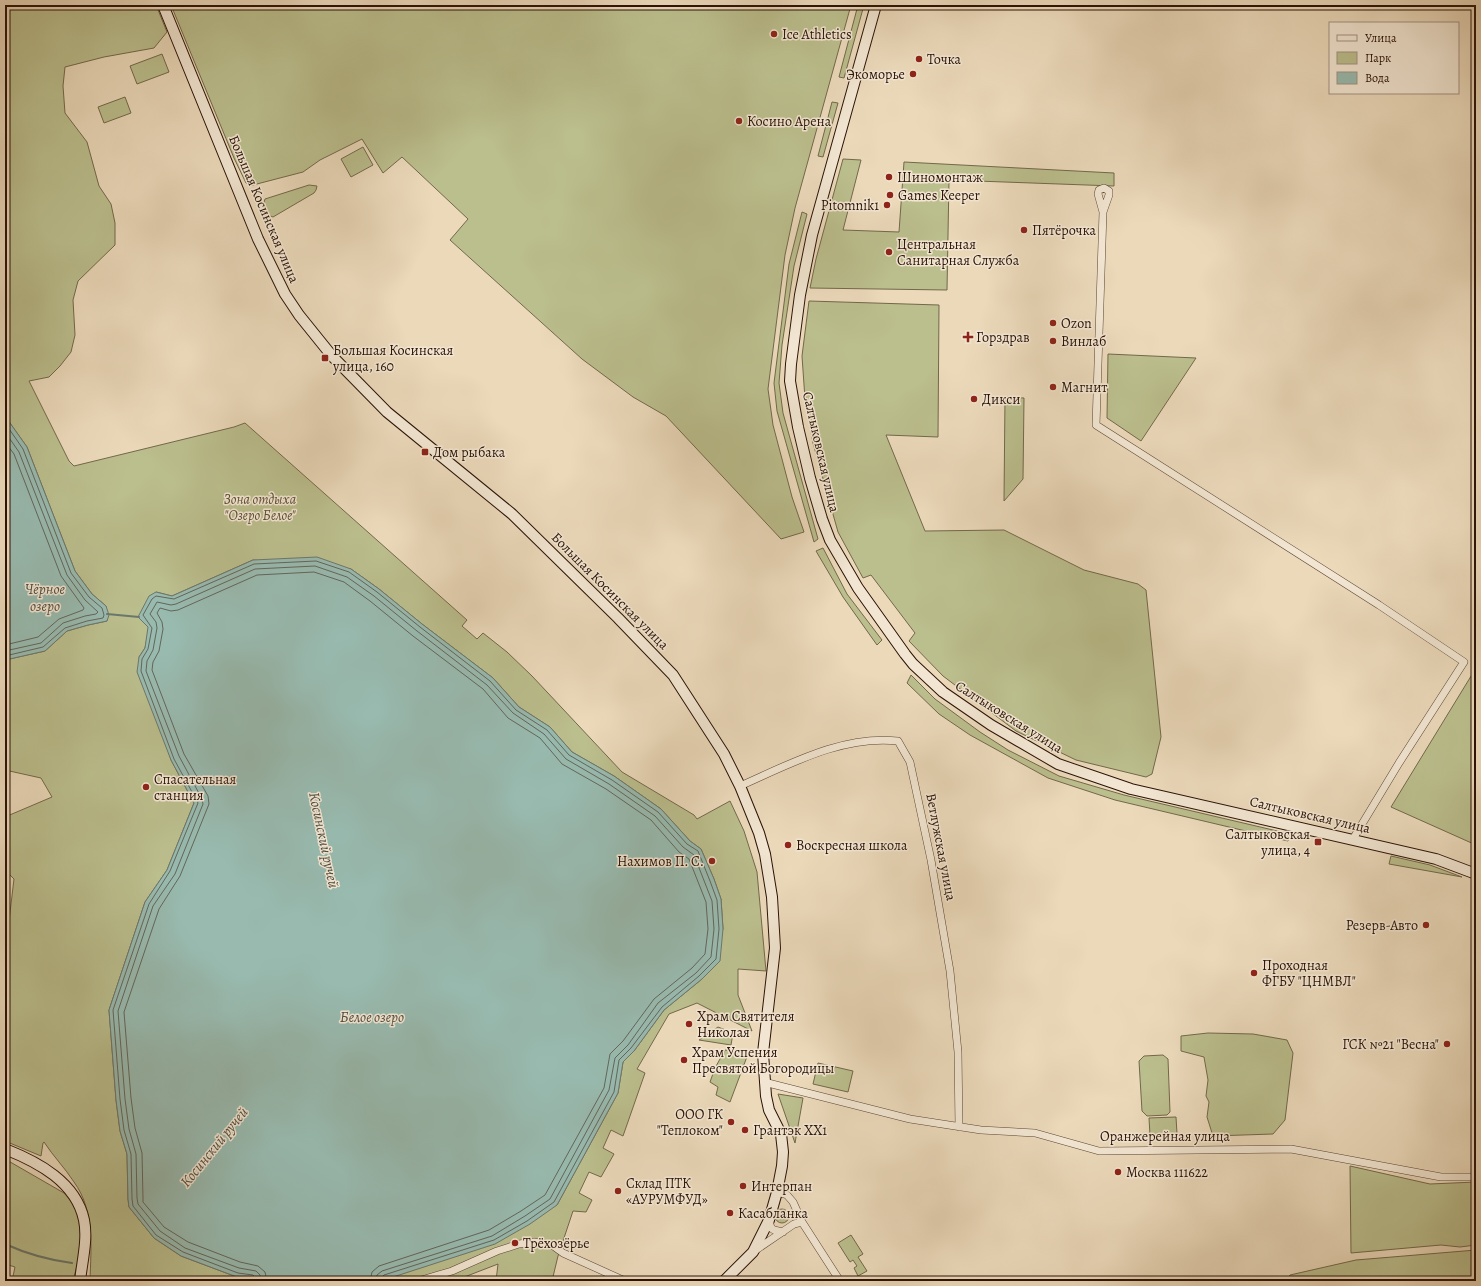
<svg xmlns="http://www.w3.org/2000/svg" width="1481" height="1286" font-family="Alegreya,serif">
  <style>
    .green { fill: #bbbe8d; stroke: #73684a }
    .water { fill: #98baaf; stroke: #6c776c }
    .lines { fill: none; stroke-linecap: round; stroke-linejoin: round }
    .shore { stroke: #62665b; stroke-width: 1 }
    .stream { stroke: #6c776c; stroke-width: 2 }
    .street-casing { stroke: #5b4434; stroke-width: 8 }
    .secondary-casing { stroke: #2b1207; stroke-width: 12 }
    .street { stroke: #f2e6d2; stroke-width: 7 }
    .secondary { stroke: #f2e6d2; stroke-width: 10 }
    .poi-dot { fill: #8f2418; stroke: #f2e6d2; stroke-width: 1.5 }
    .labels { text-anchor: middle; dominant-baseline: central; stroke-width: 3; stroke-linejoin: round; paint-order: stroke }
    .poi-label { font-size: 14px; fill: #2b1207; stroke: #f2e6d2; text-anchor: start }
    .street-label { font-size: 14px; fill: #2b1207; stroke: #f2e6d2 }
    .park-label { font-size: 14px; font-style: italic; fill: #5d4e36; stroke: #f2e6d2 }
    .water-label { font-size: 15px; font-style: italic; fill: #514d42; stroke: #f2e6d2 }
  </style>
  <rect width="100%" height="100%" fill="#ebd9ba"/>
  <filter id="stains"><feTurbulence type="fractalNoise" baseFrequency=".005" numOctaves="4"/><feColorMatrix values="0 0 0 0 .2 0 0 0 0 .09 0 0 0 0 .02 0 0 0 .5 -.17"/></filter>
  <radialGradient id="worn" r=".72"><stop offset=".6" stop-color="#630" stop-opacity="0"/><stop offset="1" stop-color="#630" stop-opacity=".3"/></radialGradient>
  <path class="green" d="M5,5H156L167,32L154,48L104,57L65,67L63,86L65,113L87,142L99,186L111,204L115,223V245L78,281L73,300L75,335L71,352L60,366L49,377L29,381L69,461L74,466L234,427L245,423L467,620L462,626L477,639L483,633L507,652L532,676L622,772L694,815L697,819L730,801L744,831L757,872L766,971L738,969V995L752,1031L697,1003L669,1014L637,1069L645,1073L623,1136L611,1130L603,1148L614,1154L601,1177L589,1172L580,1191L579,1193L592,1200L586,1212L573,1211L558,1256L552,1281H496L498,1264L454,1281H370L390,1278L557,1205L618,1093L623,1062L634,1051L664,1010L702,979L723,929L721,899L714,879L701,849L690,841L661,809L614,776L572,752L550,727L519,707L493,678L422,624L379,589L351,569L253,560L172,596L156,592L145,648L139,657L171,760L194,803L167,870L145,902L109,1010L116,1100L120,1131L127,1154L128,1199L129,1207L154,1238L181,1256L237,1277L267,1281H90C91,1247 95,1211 74,1182C65,1168 53,1156 44,1142L43,1143L41,1156L5,1141V954L14,879L5,870V817L52,797L41,778L5,770V660L45,651L67,631L88,625L107,621L106,606L92,594L75,571L27,447L5,416Z
    M171,5H851L795,208L785,255L768,389L773,425L792,497L804,532L781,539L666,416L633,397L582,359L450,240L468,219L402,157L383,173L362,139L320,160L303,172L253,185L246,183L234,158Z
    M858,5H864L844,78L839,77Z
    M162,54L169,72L137,84L130,66Z
    M125,97L131,113L104,123L98,107Z
    M832,102L838,103L823,157L818,156Z
    M363,147L373,165L351,177L341,159Z
    M843,159L861,160L843,230L899,232L904,162L1114,173V186L949,180L947,290L810,288L816,259Z
    M309,185L317,186L316,190L314,193L273,217C264,214 262,208 265,199Z
    M802,212L807,214L794,266L782,345L779,383L783,413L818,539L814,542L777,411L774,383L789,264Z
    M809,301L939,305L938,437L886,435L925,531L1004,530L1084,570L1138,584L1146,590L1161,737L1152,774L1146,777L1076,760L1016,731L943,676L909,641L915,633L871,575L863,578L838,532L813,443L805,399L802,356Z
    M1108,354L1196,358L1141,441L1107,418Z
    M1005,397L1024,398L1023,479L1004,501Z
    M823,548L847,594L882,640L877,645L843,597L816,551Z
    M1476,668V845L1391,807Z
    M911,675L935,699L980,732L1008,750L1059,776L1124,795L1290,834L1288,841L1115,800L1048,778L970,735L939,714L907,683Z
    M1391,856L1430,865L1462,877L1389,864Z
    M718,1027L733,1033L731,1045L699,1040Z
    M1208,1033L1253,1034L1287,1040L1293,1053L1285,1120L1273,1134L1213,1136L1207,1117L1209,1102L1206,1096L1208,1080L1204,1057L1181,1051V1036Z
    M725,1050L748,1054L730,1102L716,1095L718,1087L710,1082L715,1068Z
    M1163,1055L1168,1059L1170,1112L1167,1115L1147,1116L1142,1111L1139,1061L1144,1056Z
    M818,1063L853,1071L848,1092L813,1084Z
    M778,1094L803,1098L795,1143Z
    M1176,1117L1177,1134L1150,1135L1149,1118Z
    M5,1159L64,1193L79,1210L82,1232L80,1254L73,1281H12L15,1267L5,1264Z
    M1350,1166L1430,1184L1476,1182V1245L1460,1247L1441,1245L1351,1253Z
    M775 1216a7 7 0 1 1 14 0a7 7 0 1 1-14 0Z
    M851,1235L863,1254L858,1257L867,1271L858,1276L854,1268L857,1266L853,1260L850,1262L838,1243Z
    M1476,1250V1281H1286L1290,1275L1356,1260Z"/>
  <path class="water" d="M5,416L27,447L75,571L92,594L106,606L109,615L107,621L88,625L67,631L45,651L5,660Z
    M317,557L351,569L379,589L422,624L493,678L519,707L550,727L572,752L614,776L661,809L690,841L701,849L714,879L721,899L723,929L720,961L702,979L664,1010L634,1051L623,1062L618,1093L557,1205L530,1224L495,1244L390,1278L370,1281H267L237,1277L181,1256L154,1238L129,1207L128,1199L127,1154L120,1131L116,1100L109,1010L145,902L167,870L194,803L171,760L137,672L139,657L145,648L148,627L138,617L149,596L156,592L172,596L253,560Z"/>
  <g class="lines">
    <path class="shore" d="M5,423L23,449L71,573L89,597L102,608L104,615L103,618L87,621L65,628L43,647L5,656
      M5,432L19,452L67,575L85,600L98,612L96,614L85,616L63,623L41,643L5,651
      M5,442L14,454L61,576L84,608L83,610L59,619L38,637L5,645
      M256,1281V1278L253,1275L238,1273L183,1252L156,1235L133,1206L132,1199L131,1154L124,1130L120,1099L113,1010L149,904L170,871L198,803L174,759L141,671L142,659L148,649L152,628L143,615L152,599L156,596L174,599L254,564L316,561L349,572L377,592L420,627L490,681L516,710L547,730L569,755L612,780L658,812L687,844L698,851L710,881L717,900L719,929L716,959L699,976L662,1007L631,1048L619,1060L614,1092L554,1202L527,1221L494,1240L384,1275L381,1278V1281
      M261,1281L260,1275L256,1271L239,1268L185,1248L160,1231L138,1204L137,1198L136,1154L129,1129L125,1099L118,1011L153,906L175,874L203,804L202,799L179,756L146,671L147,661L153,650L157,628L156,622L150,614L157,602L171,605L176,604L255,569L315,566L347,577L374,596L417,631L487,685L513,713L544,734L566,759L609,784L655,816L683,847L694,855L712,901L714,929L711,957L696,973L658,1003L628,1045L615,1058L609,1090L550,1199L525,1216L492,1236L382,1271L377,1275L376,1281
      M267,1281L265,1272L258,1266L240,1262L188,1242L164,1227L143,1202V1198L142,1153L135,1128L131,1098L124,1012L159,909L180,876L209,804L208,796L184,754L152,670L153,662L159,651L163,629L162,622L157,613L160,608L171,611L178,610L257,575L314,572L344,582L370,601L413,636L483,689L508,718L540,738L562,764L606,789L651,820L679,852L689,859L706,902L708,929L705,954L692,968L654,999L623,1041L610,1054L604,1088L545,1195L521,1211L489,1230L379,1266L372,1272L370,1281"/>
    <path class="stream" d="M107,614L139,617
      M5,1244C27,1254 49,1260 72,1263"/>
    <g class="street-casing">
      <path id="street" d="M1103,212L1098,194L1099,190L1104,188L1109,191V195L1103,212L1096,425L1379,605L1464,662L1399,763L1353,839
        M740,786C790,764 842,735 898,741L910,762L931,860L950,971L958,1052L959,1127
        M764,1082L910,1119L981,1130L1035,1133L1099,1151L1291,1149L1441,1177H1476
        M777,1192L787,1195L793,1202L802,1222L840,1281
        M769,1220L771,1228L774,1230L783,1232
        M753,1252L794,1224L802,1222
        M418,1281L452,1271L497,1251L519,1244L534,1242L552,1245L563,1253L625,1281"/>
    </g>
    <g class="secondary-casing">
      <path id="secondary" d="M163,5L258,239L285,294L299,315L332,356L387,412L512,514L618,618L673,675L724,754L740,786L759,833L765,854L772,897L775,948L763,1053L766,1096L769,1110L781,1134L783,1152L782,1166L777,1192L769,1220L753,1252L724,1281
        M876,5L812,235L800,295L791,364L790,381L798,427L810,478L822,519L830,540L858,588L905,654L913,664L943,692L991,725L1058,764L1131,789L1436,859L1476,874
        M5,1149C38,1162 76,1182 84,1220C88,1239 82,1262 80,1281"/>
    </g>
    <use href="#street" class="street"/>
    <use href="#secondary" class="secondary"/>
  </g>
  <g class="poi-dot">
    <circle cx="774" cy="34" r="4"/>
    <circle cx="919" cy="59" r="4"/>
    <circle cx="913" cy="74" r="4"/>
    <circle cx="739" cy="121" r="4"/>
    <circle cx="889" cy="177" r="4"/>
    <circle cx="890" cy="195" r="4"/>
    <circle cx="887" cy="205" r="4"/>
    <circle cx="1024" cy="230" r="4"/>
    <circle cx="889" cy="252" r="4"/>
    <circle cx="1053" cy="323" r="4"/>
    <path d="M966 331h4v4h4v4h-4v4h-4v-4h-4v-4h4z"/>
    <circle cx="1053" cy="341" r="4"/>
    <rect x="321" y="354" width="8" height="8" rx="2"/>
    <circle cx="1053" cy="387" r="4"/>
    <circle cx="974" cy="399" r="4"/>
    <rect x="421" y="448" width="8" height="8" rx="2"/>
    <circle cx="146" cy="787" r="4"/>
    <rect x="1314" y="838" width="8" height="8" rx="2"/>
    <circle cx="788" cy="845" r="4"/>
    <circle cx="712" cy="861" r="4"/>
    <circle cx="1426" cy="925" r="4"/>
    <circle cx="1254" cy="973" r="4"/>
    <circle cx="689" cy="1024" r="4"/>
    <circle cx="1447" cy="1044" r="4"/>
    <circle cx="684" cy="1060" r="4"/>
    <circle cx="731" cy="1122" r="4"/>
    <circle cx="745" cy="1130" r="4"/>
    <circle cx="1118" cy="1172" r="4"/>
    <circle cx="743" cy="1186" r="4"/>
    <circle cx="618" cy="1191" r="4"/>
    <circle cx="730" cy="1213" r="4"/>
    <circle cx="515" cy="1243" r="4"/>
  </g>
  <g class="labels">
    <g class="poi-label">
      <text x="782" y="34">Ice Athletics</text>
      <text x="927" y="59">Точка</text>
      <text x="905" y="74" text-anchor="end">Экоморье</text>
      <text x="747" y="121">Косино Арена</text>
      <text x="897" y="177">Шиномонтаж</text>
      <text x="898" y="195">Games Keeper</text>
      <text x="879" y="205" text-anchor="end">Pitomnik1</text>
      <text x="1032" y="230">Пятёрочка</text>
      <text x="897" y="244">Центральная<tspan x="897" dy="16">Санитарная Служба</tspan></text>
      <text x="1061" y="323">Ozon</text>
      <text x="976" y="337">Горздрав</text>
      <text x="1061" y="341">Винлаб</text>
      <text x="333" y="350">Большая Косинская<tspan x="333" dy="16">улица, 160</tspan></text>
      <text x="1061" y="387">Магнит</text>
      <text x="982" y="399">Дикси</text>
      <text x="433" y="452">Дом рыбака</text>
      <text x="154" y="779">Спасательная<tspan x="154" dy="16">станция</tspan></text>
      <text x="1310" y="834" text-anchor="end">Салтыковская<tspan x="1310" dy="16">улица, 4</tspan></text>
      <text x="796" y="845">Воскресная школа</text>
      <text x="704" y="861" text-anchor="end">Нахимов П. С.</text>
      <text x="1418" y="925" text-anchor="end">Резерв-Авто</text>
      <text x="1262" y="965">Проходная<tspan x="1262" dy="16">ФГБУ "ЦНМВЛ"</tspan></text>
      <text x="697" y="1016">Храм Святителя<tspan x="697" dy="16">Николая</tspan></text>
      <text x="1439" y="1044" text-anchor="end">ГСК №21 "Весна"</text>
      <text x="692" y="1052">Храм Успения<tspan x="692" dy="16">Пресвятой Богородицы</tspan></text>
      <text x="723" y="1114" text-anchor="end">ООО ГК<tspan x="723" dy="16">"Теплоком"</tspan></text>
      <text x="753" y="1130">Грантэк ХХ1</text>
      <text x="1126" y="1172">Москва 111622</text>
      <text x="626" y="1183">Склад ПТК<tspan x="626" dy="16">«АУРУМФУД»</tspan></text>
      <text x="751" y="1186">Интерпан</text>
      <text x="738" y="1213">Касабланка</text>
      <text x="523" y="1243">Трёхозёрье</text>
    </g>
    <g class="street-label">
      <text transform="translate(264 209) rotate(67)">Большая Косинская улица</text>
      <text transform="translate(821 452) rotate(77)">Салтыковская улица</text>
      <text transform="translate(610 591) rotate(45)">Большая Косинская улица</text>
      <text transform="translate(1009 717) rotate(32)">Салтыковская улица</text>
      <text transform="translate(1310 815) rotate(13)">Салтыковская улица</text>
      <text transform="translate(941 847) rotate(79)">Ветлужская улица</text>
      <text x="1165" y="1136">Оранжерейная улица</text>
    </g>
    <g class="park-label">
      <text x="260" y="499">Зона отдыха<tspan x="260" dy="16">"Озеро Белое"</tspan></text>
    </g>
    <g class="water-label">
      <text x="45" y="589">Чёрное<tspan x="45" dy="17">озеро</tspan></text>
      <text transform="translate(324 840) rotate(78)">Косинский ручей</text>
      <text x="372" y="1017">Белое озеро</text>
      <text transform="translate(214 1147) rotate(-51)">Косинский ручей</text>
    </g>
  </g>
  <rect width="1481" height="1286" fill="none" stroke="#ebd9ba" stroke-width="20"/>
  <rect x="6" y="6" width="1469" height="1274" fill="none" stroke="#2b1207" stroke-width="2"/>
  <rect x="10" y="10" width="1461" height="1266" fill="none" stroke="#2b1207"/>
  <rect x="1329" y="22" width="130" height="72" fill="#f2e6d2" stroke="#a29181"/>
  <rect x="1337" y="35" width="20" height="6" fill="#f2e6d2" stroke="#a29181"/>
  <text x="1365" y="42" font-size="12" fill="#2b1207">Улица</text>
  <rect x="1337" y="52" width="20" height="12" fill="#bbbe8d" stroke="#a29181"/>
  <text x="1365" y="62" font-size="12" fill="#2b1207">Парк</text>
  <rect x="1337" y="72" width="20" height="12" fill="#98baaf" stroke="#a29181"/>
  <text x="1365" y="82" font-size="12" fill="#2b1207">Вода</text>
  <rect width="100%" height="100%" filter="url(#stains)"/>
  <rect width="100%" height="100%" fill="url(#worn)"/>
</svg>
